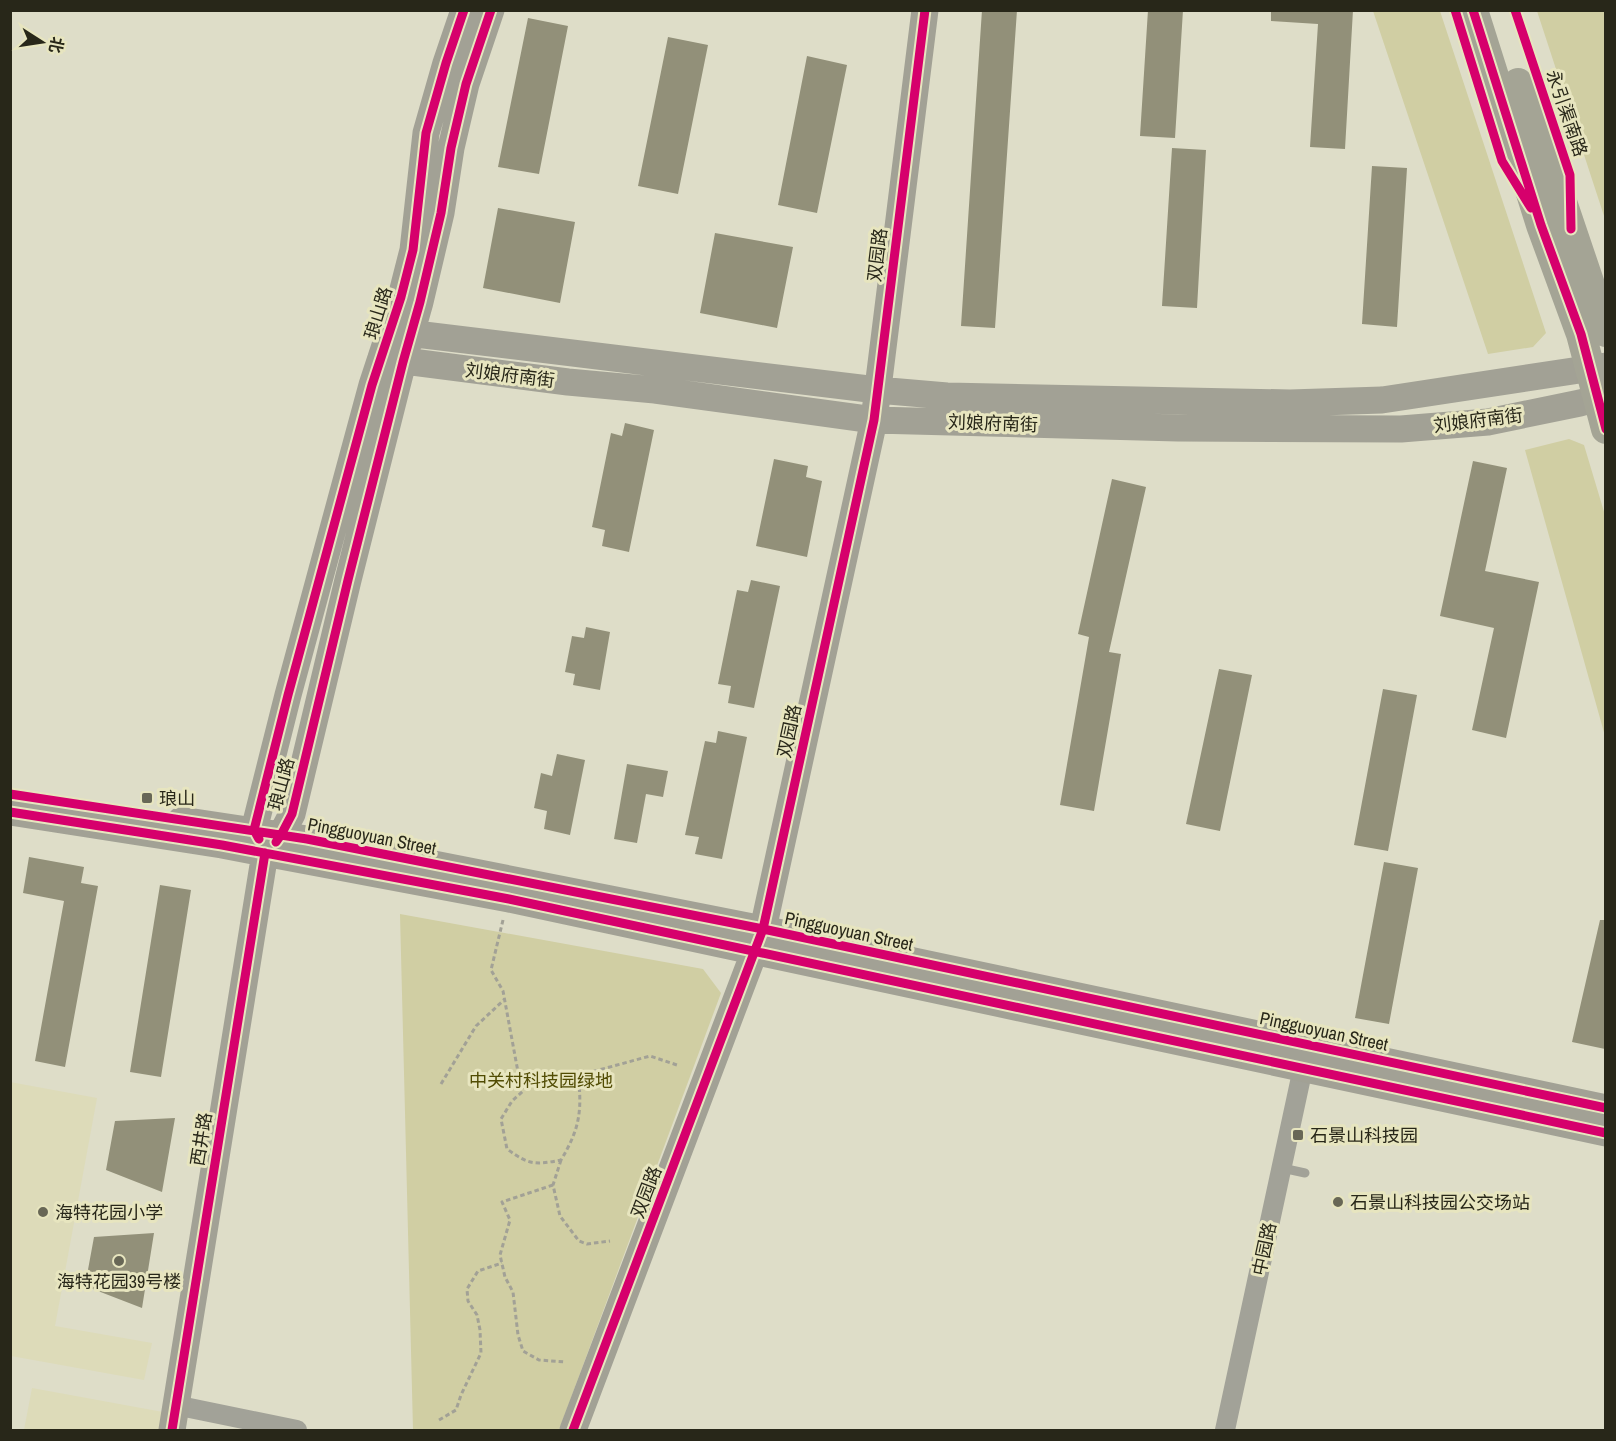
<svg xmlns="http://www.w3.org/2000/svg" width="1616" height="1441" font-family="'Archivo Narrow','Noto Sans SC',sans-serif">
  <style>
    .built { fill: #dddbb9 }
    .green { fill: #d0cea3 }
    .building { fill: #929079 }
    .lines { fill: none; stroke-linecap: round; stroke-linejoin: round }
    .path { stroke: #a2a196; stroke-width: 3; stroke-dasharray: 4.5 3; stroke-linecap: butt }
    .lane { stroke: #a2a298; stroke-width: 9 }
    .street { stroke: #a2a298; stroke-width: 20 }
    .secondary { stroke: #a2a195; stroke-width: 27 }
    .primary { stroke: #a4a495; stroke-width: 30 }
    .cycleway-casing { stroke: #e7e5bf; stroke-width: 13 }
    .cycleway { stroke: #d6006c; stroke-width: 9 }
    .poi-dot { fill: #686756; stroke: #e7e5bf; stroke-width: 2 }
    .labels { text-anchor: middle; dominant-baseline: central; stroke-width: 6; stroke-linejoin: round; paint-order: stroke }
    .street-label { font-size: 18px; fill: #282719; stroke: #e7e5bf }
    .poi-label { font-size: 18px; fill: #282719; stroke: #e7e5bf; text-anchor: start }
    .park-label { font-size: 18px; fill: #514c03; stroke: #e7e5bf }
  </style>
  <rect width="100%" height="100%" fill="#deddc8"/>
  <path class="built" d="M10,1082L97,1098L55,1326L152,1343L144,1380L11,1356Z
    M32,1388L163,1412L159,1430H24Z"/>
  <path class="green" d="M1373,11H1440L1546,333L1533,347L1488,354Z
    M1537,11H1605V219Z
    M1569,439L1584,445L1605,515V736L1525,450Z
    M400,914L703,969L721,993L559,1430H413Z"/>
  <path class="building" d="M982,10H1017L995,328L961,326Z
    M1148,10H1183L1175,138L1140,136Z
    M1271,10H1353L1345,149L1310,147L1318,24L1271,21Z
    M528,18L568,26L539,174L498,167Z
    M668,37L708,45L678,194L638,186Z
    M807,56L847,65L817,213L778,205Z
    M1172,148L1206,150L1197,308L1162,306Z
    M1372,166L1407,168L1397,327L1362,324Z
    M498,208L575,222L560,303L483,288Z
    M715,233L793,247L777,328L700,313Z
    M625,423L654,430L629,552L602,546L605,530L592,527L611,433L622,436Z
    M774,459L808,466L806,477L822,481L807,557L756,546Z
    M1473,461L1507,468L1485,571L1539,582L1506,738L1472,730L1494,628L1440,616Z
    M1112,479L1146,487L1109,652L1121,654L1094,811L1060,805L1089,637L1078,634Z
    M751,580L780,586L754,708L728,703L731,686L718,684L737,590L748,592Z
    M586,627L610,632L600,690L573,685L575,674L565,672L572,636L584,638Z
    M1219,669L1252,675L1220,831L1186,824Z
    M1383,689L1417,695L1388,851L1354,845Z
    M718,731L747,737L722,859L695,854L699,837L685,835L705,741L716,743Z
    M557,754L585,760L570,835L544,829L547,811L534,808L541,773L552,776Z
    M627,764L668,771L663,797L646,794L637,843L614,839Z
    M29,857L84,867L81,883L98,886L65,1067L35,1061L64,901L23,893Z
    M1384,862L1418,868L1389,1024L1355,1018Z
    M160,885L191,890L161,1077L130,1072Z
    M1600,920H1605V1049L1572,1042Z
    M175,1118L162,1192L106,1170L115,1121Z
    M154,1233L142,1308L85,1286L94,1237Z"/>
  <g class="lines">
    <path class="path" d="M503,920L491,970L503,991L518,1072L579,1084L588,1073L650,1056L677,1065
      M539,1077L512,1101L501,1119L507,1149C529,1165 535,1165 561,1160C577,1133 582,1116 579,1084
      M441,1084L476,1026L505,999
      M561,1160L553,1185L560,1216L579,1241L587,1244L610,1241
      M553,1185L502,1202L510,1220L500,1255L505,1277L513,1292L518,1335L523,1351L539,1360L566,1362
      M439,1420L456,1410L461,1395L481,1353L480,1330L477,1315L468,1301L467,1289L478,1271L502,1263"/>
    <path class="lane" d="M1282,1168L1305,1173"/>
    <path class="street" d="M175,1405L297,1430
      M1225,1430L1303,1068"/>
    <path class="secondary" d="M391,331L877,390L947,396L1290,403L1382,400L1606,366
      M381,358L568,382L655,390L874,420L1178,428L1401,429L1488,422L1580,403L1606,396
      M10,812L222,845L509,899L1606,1133
      M181,820L307,839L763,929L1606,1108
      M262,846L254,830L288,695L372,385L401,297L413,250L426,133L446,63L464,10
      M270,847L281,835L292,814L348,580L403,362L420,302L441,213L451,148L466,84L491,10
      M172,1430L265,853
      M573,1430L763,929L874,420L925,10"/>
    <path class="primary" d="M1473,10L1541,225L1581,334L1606,429
      M1518,83L1558,190L1606,332"/>
    <g class="cycleway-casing">
      <path id="cycleway" d="M1455,10L1502,161L1531,208
        M1473,10L1541,225L1581,334L1606,429
        M1515,10L1570,175L1571,229
        M10,794L307,839L763,929L1606,1108
        M10,812L222,845L509,899L1606,1133
        M259,839L254,830L288,695L372,385L401,297L413,250L426,133L446,63L464,10
        M276,842L281,835L292,814L348,580L403,362L420,302L441,213L451,148L466,84L491,10
        M172,1430L265,853
        M573,1430L763,929L874,420L925,10"/>
    </g>
    <use href="#cycleway" class="cycleway"/>
  </g>
  <g class="poi-dot">
    <rect x="141" y="792" width="12" height="12" rx="3"/>
    <rect x="1292" y="1129" width="12" height="12" rx="3"/>
    <circle cx="1338" cy="1202" r="6"/>
    <circle cx="43" cy="1212" r="6"/>
    <circle cx="119" cy="1261" r="6"/>
  </g>
  <g class="labels">
    <g class="street-label">
      <text transform="translate(1567 113) rotate(71)">永引渠南路</text>
      <text transform="translate(877 255) rotate(-83)">双园路</text>
      <text transform="translate(378 313) rotate(-73)">琅山路</text>
      <text transform="translate(510 375) rotate(7)">刘娘府南街</text>
      <text transform="translate(1478 420) rotate(-7)">刘娘府南街</text>
      <text transform="translate(993 423) rotate(2)">刘娘府南街</text>
      <text transform="translate(789 731) rotate(-78)">双园路</text>
      <text transform="translate(281 784) rotate(-75)">琅山路</text>
      <text transform="translate(372 836) rotate(11)">Pingguoyuan Street</text>
      <text transform="translate(849 931) rotate(12)">Pingguoyuan Street</text>
      <text transform="translate(1324 1031) rotate(12)">Pingguoyuan Street</text>
      <text transform="translate(201 1139) rotate(-81)">西井路</text>
      <text transform="translate(646 1192) rotate(-69)">双园路</text>
      <text transform="translate(1264 1249) rotate(-78)">中园路</text>
    </g>
    <g class="poi-label">
      <text x="159" y="798">琅山</text>
      <text x="1310" y="1135">石景山科技园</text>
      <text x="1350" y="1202">石景山科技园公交场站</text>
      <text x="55" y="1212">海特花园小学</text>
      <text x="119" y="1281" text-anchor="middle">海特花园39号楼</text>
    </g>
    <g class="park-label">
      <text x="541" y="1080">中关村科技园绿地</text>
    </g>
  </g>
  <rect width="1616" height="1441" fill="none" stroke="#282719" stroke-width="24"/>
  <g transform="translate(42 42) rotate(102)" stroke="#e7e5bf" stroke-width="4.5" paint-order="stroke">
  <path d="M0-4.5L10 22L0 15L-10 22Z" fill="#282719"/>
  <text y="-9" font-size="16" font-weight="bold" text-anchor="middle" fill="#282719">北</text>
  </g>
</svg>
